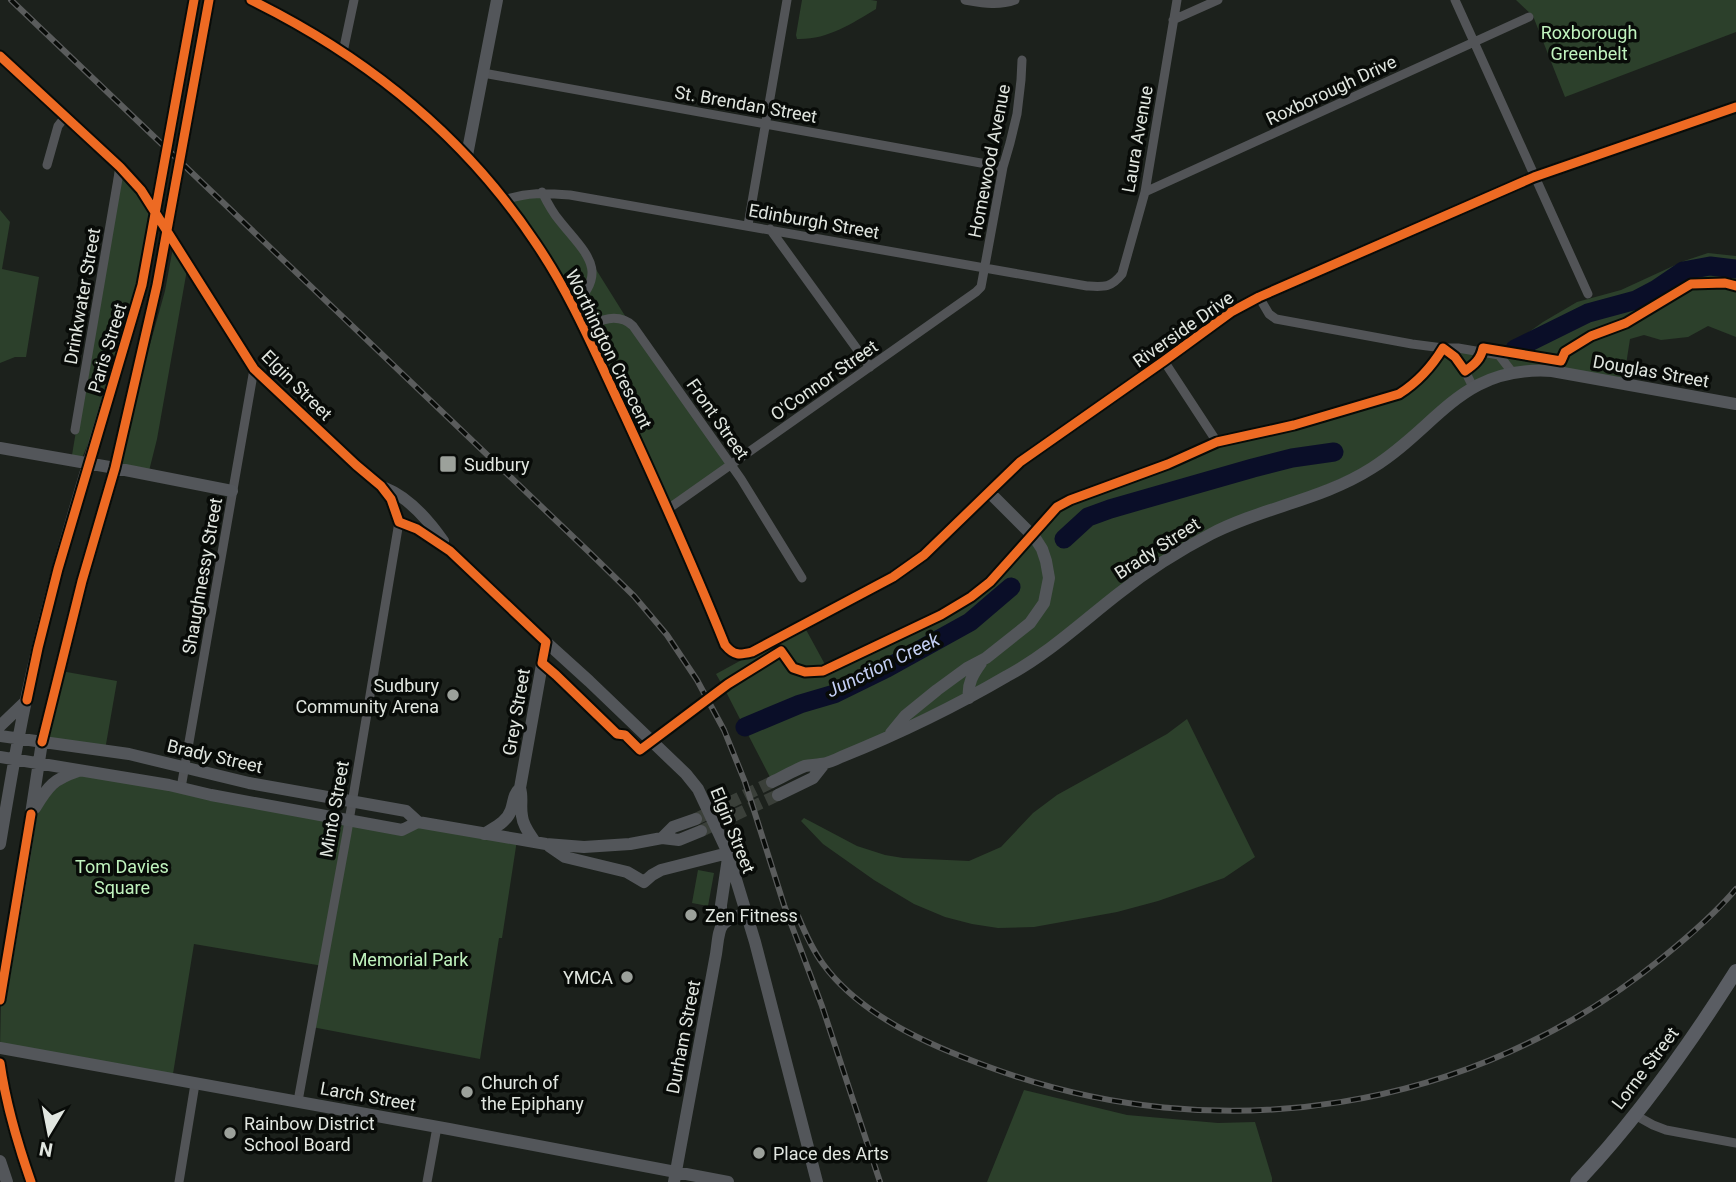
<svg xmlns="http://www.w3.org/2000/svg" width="1736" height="1182" font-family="Roboto,sans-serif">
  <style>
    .green { fill: #2c402b }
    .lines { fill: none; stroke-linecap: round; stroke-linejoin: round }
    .river { stroke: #0a0e28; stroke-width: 19 }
    .secondary-tunnel { stroke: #3a3f39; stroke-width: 12; stroke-dasharray: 12 6; stroke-linecap: butt }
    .street { stroke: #525457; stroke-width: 9 }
    .secondary { stroke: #53565a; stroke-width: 12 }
    .primary { stroke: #5a5d63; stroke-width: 14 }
    .rail-casing { stroke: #5a5c5c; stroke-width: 6 }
    .rail { stroke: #080b08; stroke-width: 3.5; stroke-dasharray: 10; stroke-linecap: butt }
    .secondary-bridge { stroke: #53565a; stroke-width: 12 }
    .cycleway-casing { stroke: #080b08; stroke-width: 13 }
    .cycleway { stroke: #ed6a23; stroke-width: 9 }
    .poi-dot { fill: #9ca19b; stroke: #080b08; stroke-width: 2.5 }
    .labels { text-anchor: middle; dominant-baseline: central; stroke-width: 7; stroke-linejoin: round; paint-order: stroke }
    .park-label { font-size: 18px; fill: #c0f3be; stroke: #080b08 }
    .street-label { font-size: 18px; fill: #e1e6e0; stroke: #080b08 }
    .poi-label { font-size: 18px; fill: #e1e6e0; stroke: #080b08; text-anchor: start }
    .water-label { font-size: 19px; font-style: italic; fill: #c4cff4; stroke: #080b08 }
  </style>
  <rect width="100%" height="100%" fill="#1c211c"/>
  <path class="green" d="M802,0H871L877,1L876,9C851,24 827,40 797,39L796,35Z
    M1516,0H1736V32L1565,97L1533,16Z
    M115,168L135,191L149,212L135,292L92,434L80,463L71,461L100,287Z
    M543,193L592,263L632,327L731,465L668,510L582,329L503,201Z
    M0,210L10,222L2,269L39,277L26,357H15L0,363Z
    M174,242L188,264L157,439L148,475L115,469L165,291Z
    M1708,253L1736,256V337L1708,326L1688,337L1661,340L1644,335L1630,339L1623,384L1552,371L1487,380L1390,457L1211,535L965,701L772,781L724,688L716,674L804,626L828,670L941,616L972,598L991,583L1009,563L1049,513L1056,506L1070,500L1168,463L1215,441L1399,393L1443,348L1498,354L1543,322L1577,302L1621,290L1684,261Z
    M61,671L117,681L105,750L43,741Z
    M1187,719L1255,857L1224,878L1158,901L1117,912L1034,927L998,928L972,924L945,917L914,904L874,880L823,844L801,821L804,818L857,846L885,855L903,858L969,861L1001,847L1033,813L1057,795L1167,734Z
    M81,770L401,831L419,823L517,840L502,938H499L480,1059L312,1027L323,966L194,944L172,1080L0,1049L1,1000L32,814L41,800Z
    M698,870L714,873L708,906L692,903Z
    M1024,1090L1127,1115L1218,1123L1255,1122L1272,1178V1182H987Z"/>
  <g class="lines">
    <path class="river" d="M1515,349L1588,313L1636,300L1655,290L1683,271L1710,266L1736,269
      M1064,539L1088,517L1110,509L1253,468L1292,458L1334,452
      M745,727L800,704L834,694L887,668L970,622L1011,587"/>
    <path class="secondary-tunnel" d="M696,819L772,782
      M701,831L778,795"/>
    <path class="street" d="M965,0C983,3 998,6 1015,0
      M1455,0L1588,294
      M1173,20L1218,0
      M343,52L354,0
      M483,73L1003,167
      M47,165L58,126L65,117
      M542,192C547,202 552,212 559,220C584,252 612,271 572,307
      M1145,192L1529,17
      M504,200C528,192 545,193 570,195L1087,286C1104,287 1111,288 1122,274L1145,192L1177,0
      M748,225L787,0
      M770,229L870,367
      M1259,297L1269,314L1276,319L1412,344L1443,348H1458L1499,355L1512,372
      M583,328C600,320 618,312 633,326L741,479L802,578
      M1443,348L1462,365L1473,387
      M1164,361L1217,442L1294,425L1399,394C1418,382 1431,368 1443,348
      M75,430L120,167
      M668,509L976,292L981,287L1003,167L1010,143L1017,114L1021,80L1022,60
      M181,788L254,369
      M298,1101L347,833L399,522
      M1635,1115L1653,1125L1666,1130L1736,1143
      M179,1182L195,1084
      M427,1182L437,1127"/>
    <path class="secondary" d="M251,0C367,57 463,134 535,242C572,296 597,357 625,416C660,492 694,568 725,645C734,656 740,655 752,652L893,577L924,555L1020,462L1164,361L1231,312L1259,297L1534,177L1736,107
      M0,56L120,167L141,190L254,369L356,465L381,486L391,499L399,522L417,529L450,551L546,642L589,681L686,774L698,789L728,853L755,942L817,1182
      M467,155L497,0
      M0,448L115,468L232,491
      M385,488C408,497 429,521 443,541
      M969,698C967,684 973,674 981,663
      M0,726L24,703
      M891,733L905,716L937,690L967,668L986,658L1030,623L1044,603L1049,578L1046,561L1042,549L1035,538L989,492
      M0,736L129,754L249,783L406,811L418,822L546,844L584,847L630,844L662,838L679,840L701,831
      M0,757L169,785L211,795L402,830L418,822
      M772,782C783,777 794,770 805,766C810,765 816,765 821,764C828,763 835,760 841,757C898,734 954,707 1007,676C1048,654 1082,622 1118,594C1147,571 1178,551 1211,534C1263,507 1322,500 1372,468C1439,426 1461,365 1552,371L1736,404
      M520,788C523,798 520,806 522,816C523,826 530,834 535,842
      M778,795L813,778L824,764
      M35,808C48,786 54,779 78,771
      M484,834C495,827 507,822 511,810C514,801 513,795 520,788L546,642
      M662,838L673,827L696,819
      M0,844C11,778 22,712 38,647C67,525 107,405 142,285
      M549,846L565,857L627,872L644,882L652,875L661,870L728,853
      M721,927V905L728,858
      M0,1000L24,860L42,742L82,581L115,468L157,285
      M0,1048L449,1129L728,1182
      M0,1063C6,1105 17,1142 31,1182
      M0,1161L7,1182
      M674,1182L716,954C720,926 717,922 746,913"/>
    <path class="primary" d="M1577,1182C1636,1120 1690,1044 1736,971"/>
    <g class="rail-casing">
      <path id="rail" d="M11,0L590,553L634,596L667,635L697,680L724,730L745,782L784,905L822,1006L880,1182
        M798,916C805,933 812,949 823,964C861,1016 931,1046 989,1067C1217,1152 1473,1112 1662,958C1688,937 1714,915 1736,889"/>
    </g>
    <use href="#rail" class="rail"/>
    <path class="secondary-bridge" d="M142,285L194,0
      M157,285L209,0"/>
    <g class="cycleway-casing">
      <path id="cycleway" d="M251,0C367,57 463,134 535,242C572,296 597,357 625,416C660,492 694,568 725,645C734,656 740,655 752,652L893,577L924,555L1020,462L1164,361L1231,312L1259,297L1534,177L1736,107
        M0,56L120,167L141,190L254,369L356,465L381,486L391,499L399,522L417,529L450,551L546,642L542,663L556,675L617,734L625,735L640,750L728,684L781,651L793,668L805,672L823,671L941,615L971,597L990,582L1057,507L1070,500L1168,464L1217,442L1294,425L1399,394C1418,382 1431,368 1443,348
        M1443,348L1455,357L1465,371C1474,365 1481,359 1483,348L1561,361L1565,352L1591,336L1626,323L1691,284L1725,283L1736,286
        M27,700L38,648L58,569L142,285L194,0
        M42,742L82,581L115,468L157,285L209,0
        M0,1000L31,814
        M0,1063C6,1105 17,1142 31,1182"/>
    </g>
    <use href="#cycleway" class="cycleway"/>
  </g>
  <g class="poi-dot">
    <rect x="439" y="455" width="18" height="18" rx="3.5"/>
    <circle cx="453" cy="695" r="7"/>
    <circle cx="691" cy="915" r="7"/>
    <circle cx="627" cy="977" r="7"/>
    <circle cx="467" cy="1092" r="7"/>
    <circle cx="230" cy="1133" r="7"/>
    <circle cx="759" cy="1153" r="7"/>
  </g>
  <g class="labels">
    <g class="park-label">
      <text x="1589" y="32">Roxborough<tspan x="1589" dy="21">Greenbelt</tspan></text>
      <text x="122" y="866">Tom Davies<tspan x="122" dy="21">Square</tspan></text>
      <text x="410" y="959">Memorial Park</text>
    </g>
    <g class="street-label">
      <text transform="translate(1331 90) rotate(-25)">Roxborough Drive</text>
      <text transform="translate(746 104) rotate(10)">St. Brendan Street</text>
      <text transform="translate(1137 139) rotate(-80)">Laura Avenue</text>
      <text transform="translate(989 161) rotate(-79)">Homewood Avenue</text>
      <text transform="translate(814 221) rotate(10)">Edinburgh Street</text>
      <text transform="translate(82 296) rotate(-80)">Drinkwater Street</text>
      <text transform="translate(1183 329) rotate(-35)">Riverside Drive</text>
      <text transform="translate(107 348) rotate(-73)">Paris Street</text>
      <text transform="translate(609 349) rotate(64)">Worthington Crescent</text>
      <text transform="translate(1651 371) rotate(10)">Douglas Street</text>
      <text transform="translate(824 380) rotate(-35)">O'Connor Street</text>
      <text transform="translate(297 385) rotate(45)">Elgin Street</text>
      <text transform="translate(718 419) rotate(55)">Front Street</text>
      <text transform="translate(1157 548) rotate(-33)">Brady Street</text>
      <text transform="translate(202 576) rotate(-80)">Shaughnessy Street</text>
      <text transform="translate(516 712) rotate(-80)">Grey Street</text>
      <text transform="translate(215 756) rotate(13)">Brady Street</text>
      <text transform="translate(334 809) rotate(-80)">Minto Street</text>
      <text transform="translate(733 830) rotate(68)">Elgin Street</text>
      <text transform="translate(683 1037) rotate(-79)">Durham Street</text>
      <text transform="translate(1645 1068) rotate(-53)">Lorne Street</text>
      <text transform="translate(368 1096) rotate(10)">Larch Street</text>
    </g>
    <g class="poi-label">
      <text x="464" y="464">Sudbury</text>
      <text x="439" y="685" text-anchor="end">Sudbury<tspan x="439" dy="21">Community Arena</tspan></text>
      <text x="705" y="915">Zen Fitness</text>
      <text x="613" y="977" text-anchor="end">YMCA</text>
      <text x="481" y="1082">Church of<tspan x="481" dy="21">the Epiphany</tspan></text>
      <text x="244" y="1123">Rainbow District<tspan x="244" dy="21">School Board</tspan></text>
      <text x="773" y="1153">Place des Arts</text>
    </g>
    <g class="water-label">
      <text transform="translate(883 665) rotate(-26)">Junction Creek</text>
    </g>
  </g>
  <g transform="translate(49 1133) rotate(190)" stroke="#080b08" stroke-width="5" paint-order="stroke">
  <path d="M0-5L12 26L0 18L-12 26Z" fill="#e1e6e0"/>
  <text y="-10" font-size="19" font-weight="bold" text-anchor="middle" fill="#e1e6e0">N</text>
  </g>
</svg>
